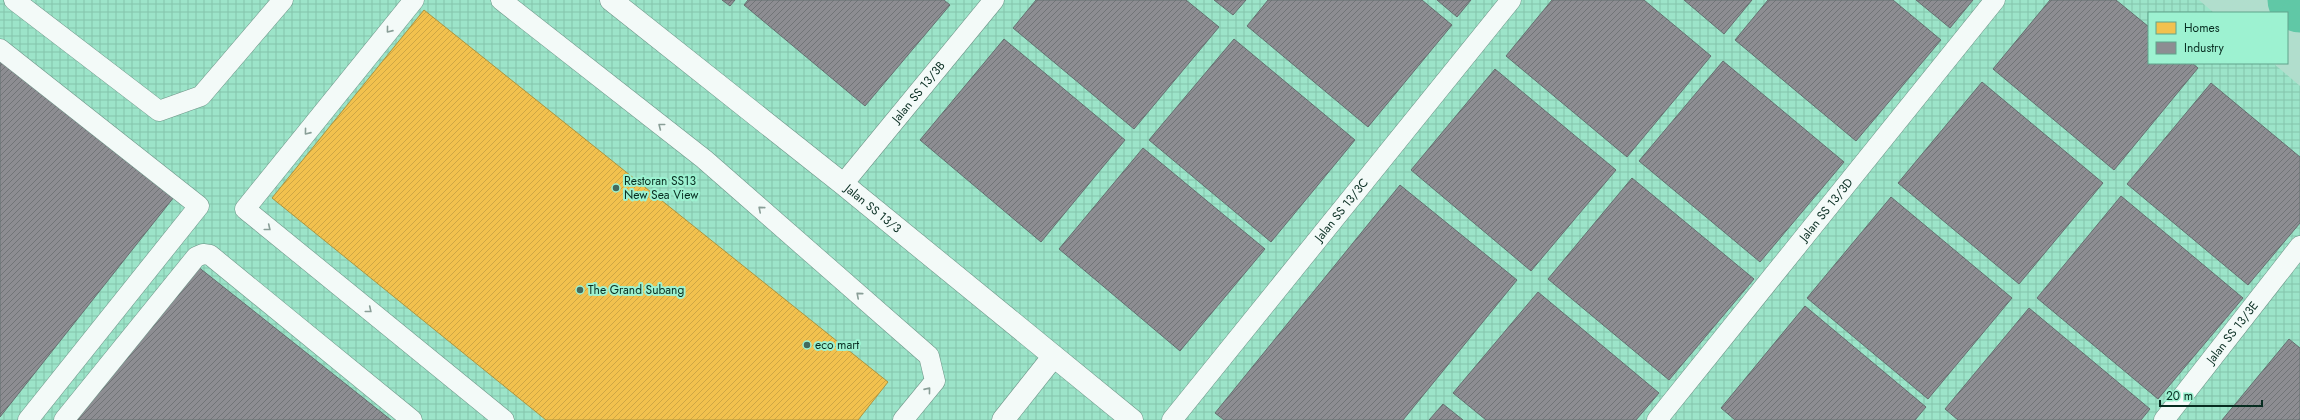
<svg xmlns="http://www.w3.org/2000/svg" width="2300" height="420" font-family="Jost,sans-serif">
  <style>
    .industrial { fill: url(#industrial-grid) }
    .homes { fill: url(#homes-hatch); stroke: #ac9540 }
    .industry { fill: url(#industry-hatch); stroke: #657070 }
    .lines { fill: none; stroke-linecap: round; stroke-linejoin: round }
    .river { stroke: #60c8a6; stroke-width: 61 }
    .lane-casing { stroke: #6e9588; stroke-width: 21 }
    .street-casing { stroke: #6e9588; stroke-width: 23 }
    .lane { stroke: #f3faf8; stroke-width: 20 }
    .street { stroke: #f3faf8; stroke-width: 22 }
    .oneway { stroke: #899e97 }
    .poi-dot { fill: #436b5d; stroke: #9df2d1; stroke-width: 1.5 }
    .labels { text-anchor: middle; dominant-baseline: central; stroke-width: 4; stroke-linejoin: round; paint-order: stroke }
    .street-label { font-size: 12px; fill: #082d21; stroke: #9df2d1 }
    .poi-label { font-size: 12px; fill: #082d21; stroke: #9df2d1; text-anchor: start }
  </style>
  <defs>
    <pattern id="industrial-grid" width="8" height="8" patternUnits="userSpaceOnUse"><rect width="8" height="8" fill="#9ce4c9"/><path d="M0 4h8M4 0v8" fill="none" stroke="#85c4ac"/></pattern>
    <pattern id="homes-hatch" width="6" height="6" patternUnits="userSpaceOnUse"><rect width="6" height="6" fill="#f2c14e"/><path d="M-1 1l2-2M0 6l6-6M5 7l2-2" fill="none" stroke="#cea644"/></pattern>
    <pattern id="industry-hatch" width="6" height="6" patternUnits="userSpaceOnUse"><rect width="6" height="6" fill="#8d8d92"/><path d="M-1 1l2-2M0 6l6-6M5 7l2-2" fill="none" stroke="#717477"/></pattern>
  </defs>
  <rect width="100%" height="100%" fill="#b1decd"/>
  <path class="industrial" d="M0,0H2199L2214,13H2149V63H2273L2300,86V420H0Z"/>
  <path class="homes" d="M424,10L888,382L858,420H546L272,198Z"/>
  <path class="industry" d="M722,0H735L730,6Z
    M748,0H944L950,5L865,106L744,5Z
    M1036,0H1186L1219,27L1134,129L1013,28Z
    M1214,0H1246L1233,15Z
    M1268,0H1422L1452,25L1368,127L1247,26Z
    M1437,0H1471L1457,17Z
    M1552,0H1644L1711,56L1627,157L1506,56Z
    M1684,0H1752L1724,34Z
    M1768,0H1893L1941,40L1856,141L1735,40Z
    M1916,0H1973L1950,28Z
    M2050,0H2116L2149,27V63H2192L2198,68L2114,170L1993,69Z
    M1004,39L1125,140L1041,242L920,140Z
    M1234,39L1355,140L1271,242L1149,140Z
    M0,59L174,197L0,417Z
    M1723,61L1844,162L1760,262L1639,161Z
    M1495,69L1616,170L1531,271L1411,170Z
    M1982,82L2103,183L2019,284L1898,183Z
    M2211,83L2300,157V223L2248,285L2127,184Z
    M1143,148L1265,249L1180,351L1059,249Z
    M1632,178L1754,279L1669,380L1548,279Z
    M1400,185L1517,280L1403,420H1224L1215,413Z
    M2121,196L2243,298L2158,399L2037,298Z
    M1891,197L2012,298L1928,399L1807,298Z
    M197,266L391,420H74Z
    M1538,292L1659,393L1636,420H1486L1453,393Z
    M1805,306L1926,407L1915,420H1735L1721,408Z
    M2029,308L2150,409L2141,420H1958L1945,409Z
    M2289,339L2300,348V420H2222Z
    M1443,404L1463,420H1429Z"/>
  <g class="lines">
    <path class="river" d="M2298,0L2300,2"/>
    <g class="lane-casing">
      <g id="lane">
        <path d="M14,0L159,111L201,96L283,0"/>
        <path d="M414,0L245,209L504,420"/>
        <path d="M501,0L704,159L929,356L935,381L903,420"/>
        <path d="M0,49L199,206L28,420"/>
        <path id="s1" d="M843,184L994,0"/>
        <path d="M64,420L196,257L203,254L210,255L412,420"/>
        <path id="s2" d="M1172,420L1511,0"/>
        <path id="s3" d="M1657,420L1995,0"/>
        <path id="s4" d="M2164,420L2300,246"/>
      </g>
    </g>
    <g class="street-casing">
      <g id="street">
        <path id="s5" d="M611,0L843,184L1132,420"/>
        <path d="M1003,420L1053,357"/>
      </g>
    </g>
    <use href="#lane" class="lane"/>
    <use href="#street" class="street"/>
  </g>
  <defs><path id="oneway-chevron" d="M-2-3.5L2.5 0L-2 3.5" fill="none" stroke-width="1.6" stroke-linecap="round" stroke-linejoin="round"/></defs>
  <g class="oneway">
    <use href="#oneway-chevron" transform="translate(389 30) rotate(129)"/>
    <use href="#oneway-chevron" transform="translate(661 126) rotate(-142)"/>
    <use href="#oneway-chevron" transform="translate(307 132) rotate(129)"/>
    <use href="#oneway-chevron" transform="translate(761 209) rotate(-139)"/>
    <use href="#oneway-chevron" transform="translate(268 228) rotate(39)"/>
    <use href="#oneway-chevron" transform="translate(859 295) rotate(-139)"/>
    <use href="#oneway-chevron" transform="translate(369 310) rotate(39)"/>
    <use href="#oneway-chevron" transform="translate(928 390) rotate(-51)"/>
  </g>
  <g class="poi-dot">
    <circle cx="616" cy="188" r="4"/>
    <circle cx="580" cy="290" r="4"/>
    <circle cx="807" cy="345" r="4"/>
  </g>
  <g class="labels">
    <g class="street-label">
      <text stroke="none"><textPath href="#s1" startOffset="119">Jalan SS 13/3B</textPath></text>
      <text stroke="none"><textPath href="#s5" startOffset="335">Jalan SS 13/3</textPath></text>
      <text stroke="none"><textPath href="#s2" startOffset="270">Jalan SS 13/3C</textPath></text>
      <text stroke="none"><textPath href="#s3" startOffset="270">Jalan SS 13/3D</textPath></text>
      <text stroke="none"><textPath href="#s4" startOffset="111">Jalan SS 13/3E</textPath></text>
    </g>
    <g class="poi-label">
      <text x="624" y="181">Restoran SS13<tspan x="624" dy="14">New Sea View</tspan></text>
      <text x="588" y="290">The Grand Subang</text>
      <text x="815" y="345">eco mart</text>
    </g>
  </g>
  <rect x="2148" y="12" width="140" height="52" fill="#9df2d1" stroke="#61a38b"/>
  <rect x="2156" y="22" width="20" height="12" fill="#f2c14e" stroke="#61a38b"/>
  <text x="2184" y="32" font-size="12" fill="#082d21">Homes</text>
  <rect x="2156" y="42" width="20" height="12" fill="#8d8d92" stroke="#61a38b"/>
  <text x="2184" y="52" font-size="12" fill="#082d21">Industry</text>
  <path d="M2160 400v6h102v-6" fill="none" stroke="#082d21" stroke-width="2"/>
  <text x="2166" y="400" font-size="12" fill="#082d21" stroke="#9df2d1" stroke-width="3" paint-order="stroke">20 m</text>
</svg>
